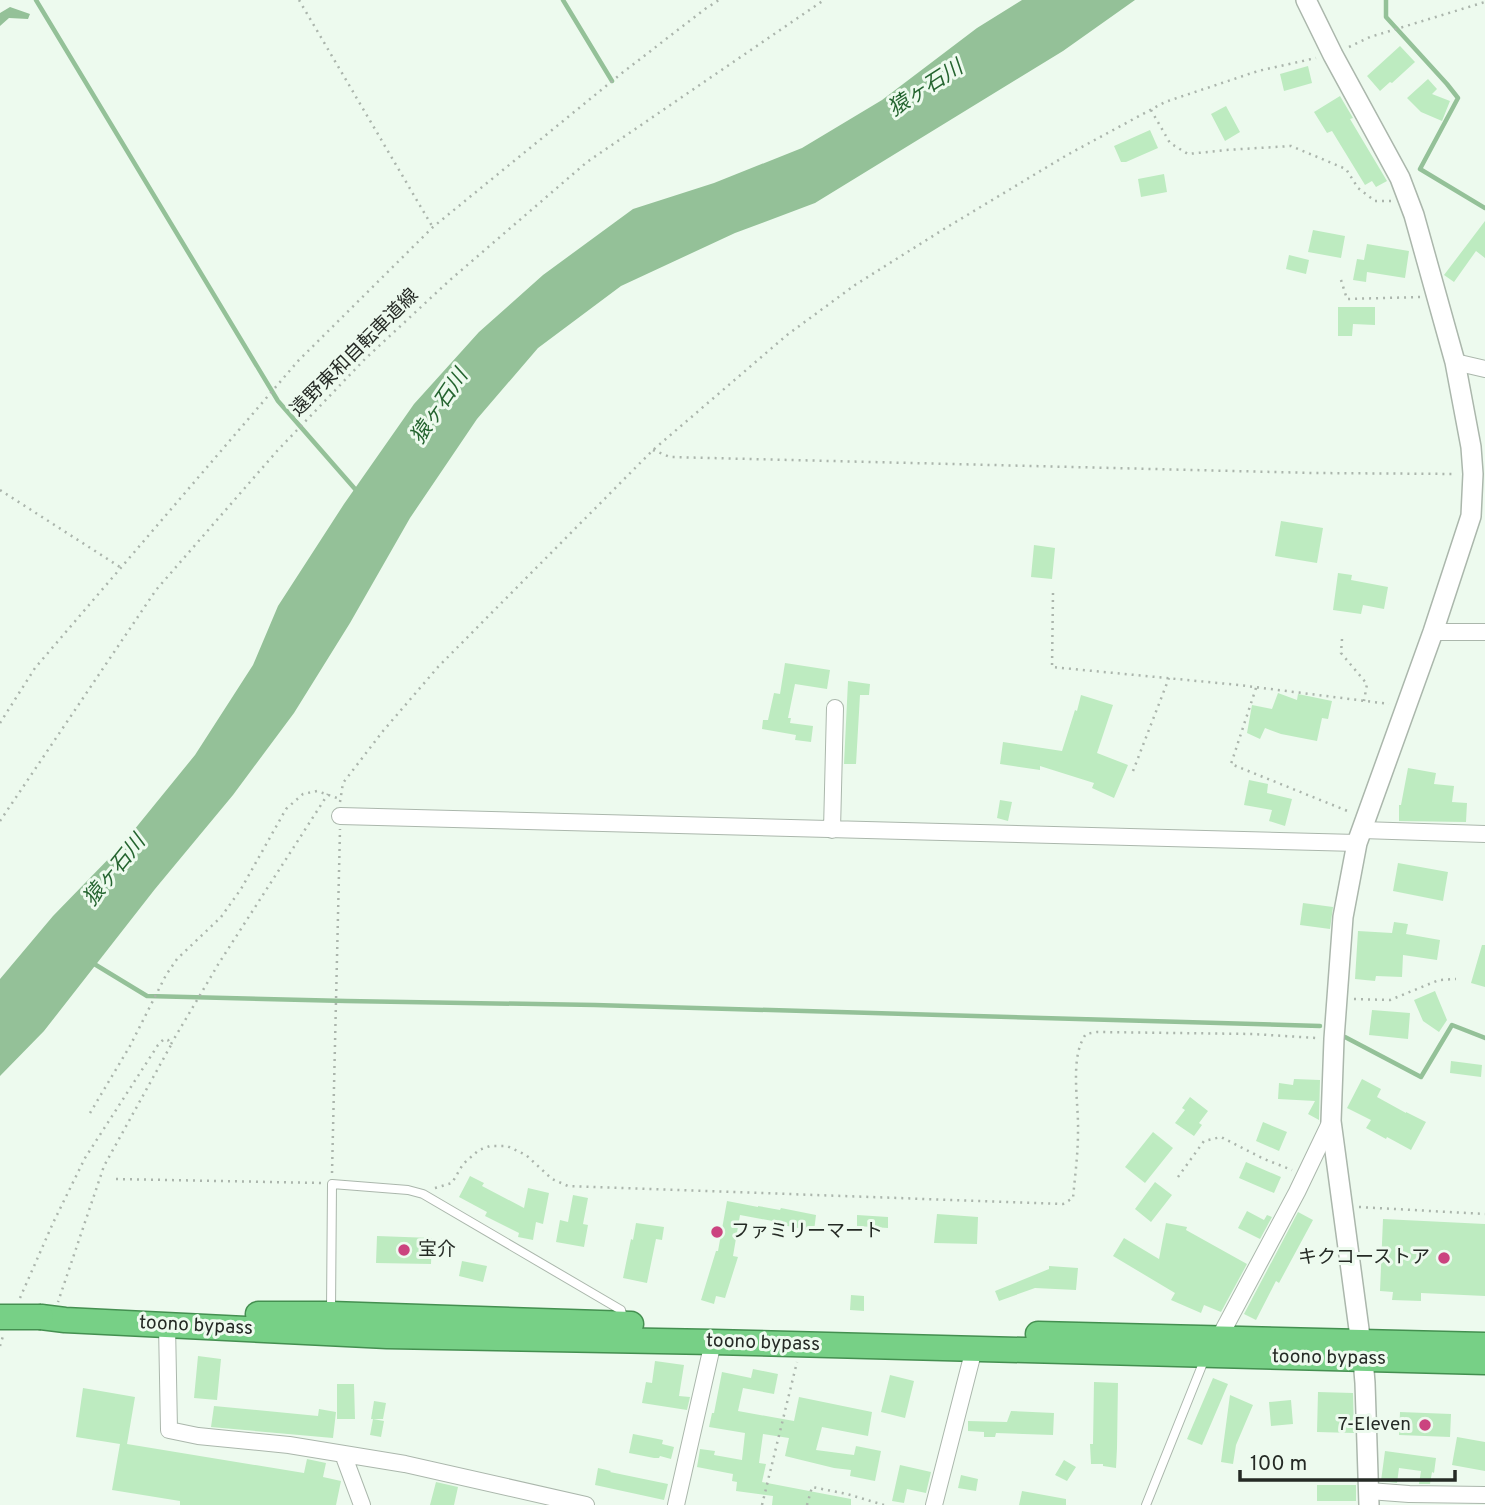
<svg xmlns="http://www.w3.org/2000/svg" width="1485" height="1505" font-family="Overpass,'Noto Sans JP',sans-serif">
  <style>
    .water { fill: #94c198 }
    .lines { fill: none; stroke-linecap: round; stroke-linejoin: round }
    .stream { stroke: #94c198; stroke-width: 4.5 }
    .building { fill: #bdebc0 }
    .service-casing { stroke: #abb7ac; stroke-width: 10 }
    .minor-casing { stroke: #abb7ac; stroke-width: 18 }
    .tertiary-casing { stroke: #abb7ac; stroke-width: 22 }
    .trunk-casing { stroke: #448f50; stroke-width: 27 }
    .path { stroke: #abb5ac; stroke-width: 2.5; stroke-dasharray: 2 5; stroke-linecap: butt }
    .service { stroke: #fff; stroke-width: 8 }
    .minor { stroke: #fff; stroke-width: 16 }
    .tertiary { stroke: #fff; stroke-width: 19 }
    .trunk { stroke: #77d086; stroke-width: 24 }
    .trunk-bridge-casing { stroke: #448f50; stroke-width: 27; stroke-linecap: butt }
    .trunk-bridge { stroke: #77d086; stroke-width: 24 }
    .poi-dot { fill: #cb437f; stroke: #edfaee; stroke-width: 2.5 }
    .labels { text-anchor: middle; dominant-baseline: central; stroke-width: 6; stroke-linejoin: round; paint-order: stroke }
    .street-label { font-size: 19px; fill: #252a25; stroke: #edfaee }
    .poi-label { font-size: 19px; fill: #252a25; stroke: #edfaee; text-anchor: start }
    .water-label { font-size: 21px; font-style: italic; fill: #24642f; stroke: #edfaee }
  </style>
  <rect width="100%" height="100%" fill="#edfaee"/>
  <path class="water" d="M1022,0H1135L1063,51L815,203L735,233L621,286L538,348L477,419L410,518L350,623L294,713L233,795L155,889L44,1031L0,1076V979L53,916L121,846L195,755L253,665L278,606L344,504L414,404L479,332L543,275L633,209L714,183L802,148L882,100L977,28Z
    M10,7L30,14L28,19L9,18L0,26V13Z"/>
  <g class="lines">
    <path class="stream" d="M36,0L278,401L355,489
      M563,0L612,81
      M1386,0V17L1447,84L1458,98L1420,169L1485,208
      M91,962L147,996L346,1001L595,1005L1320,1026
      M1345,1037L1421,1077L1452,1025L1485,1038"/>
  </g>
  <path class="building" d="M1400,46L1415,62L1392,83L1390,82L1380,91L1367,76Z
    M1308,66L1312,83L1284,91L1280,74Z
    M1428,79L1437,89L1432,94L1450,101L1442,121L1421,112L1407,98Z
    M1340,96L1353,118L1350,119L1387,181L1376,187L1372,181L1365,185L1332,131L1327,133L1314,112Z
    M1226,106L1240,132L1225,141L1211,114Z
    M1150,130L1158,148L1126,162H1121L1114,146Z
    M1164,174L1167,192L1141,197L1138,179Z
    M1485,221V258L1476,251L1454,282L1444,275Z
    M1313,230L1345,236L1341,258L1308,252Z
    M1367,244L1409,251L1405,278L1367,272L1366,282L1353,280L1357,259L1364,260Z
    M1289,255L1309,260L1306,274L1286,269Z
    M1338,307H1375V325L1353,324L1352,336H1338Z
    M1281,521L1323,528L1317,563L1275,556Z
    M1034,545L1055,548L1052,579L1031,577Z
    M1338,573L1352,575L1351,580L1388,587L1384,609L1363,605L1361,614L1333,610Z
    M785,663L830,670L827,689L795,684L788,718H791L790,723L813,726L811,742L795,740L796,735L762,729L763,720H768L774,693L780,694Z
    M848,681L870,684L869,695H860L856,764H844Z
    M1278,693L1297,700L1298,694L1332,701L1328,719L1322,718L1317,741L1281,734L1265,728L1260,739L1247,733L1252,705L1272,709Z
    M1081,695L1113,705L1097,753L1128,765L1114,798L1092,788L1094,783L1040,766V770L1000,764L1003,742L1062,751L1075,710L1077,711Z
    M1408,768L1436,773L1434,784L1454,786L1452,802L1467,803L1466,822L1399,821V805H1401Z
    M1249,780L1268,784L1267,793L1292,799L1285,826L1269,821L1272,810L1244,805Z
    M1000,800L1012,802L1008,821L997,818Z
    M1398,863L1448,872L1443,901L1393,891Z
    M1303,903L1333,907L1330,929L1300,925Z
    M1394,922L1408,924L1406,934L1440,940L1437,960L1403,955L1402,977L1376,976L1375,981L1355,979L1358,931L1392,933Z
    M1482,945H1485V987L1471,983Z
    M1435,991L1447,1020L1439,1032L1423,1021L1414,1000Z
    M1372,1010L1410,1013L1408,1039L1369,1035Z
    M1451,1061L1482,1065L1481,1077L1450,1073Z
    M1294,1079L1320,1080L1319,1120L1308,1114L1315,1101L1278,1099L1279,1083L1293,1085Z
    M1362,1079L1381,1089L1377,1097L1406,1113V1112L1426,1122L1411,1150L1387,1137L1386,1139L1366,1128L1371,1120L1347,1108Z
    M1190,1097L1208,1111L1199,1123L1202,1125L1194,1136L1175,1123L1185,1110L1182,1108Z
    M1263,1122L1287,1132L1279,1151L1256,1141Z
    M1153,1132L1173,1148L1145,1183L1125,1167Z
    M1246,1162L1281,1177L1274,1193L1239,1178Z
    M470,1176L484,1183L482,1186L524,1208L528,1188L549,1193L543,1224L536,1222L533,1240L518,1237L519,1233L485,1216L487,1212L459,1197Z
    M1155,1182L1172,1195L1151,1222L1135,1209Z
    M573,1195L588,1198L583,1224L588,1225L584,1247L556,1242L560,1220L568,1222Z
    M727,1201L758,1207V1206L780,1210L781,1208L816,1215L814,1231L777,1224L778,1222L740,1215L733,1256L738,1257L725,1298L716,1296L714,1304L701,1300L716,1251H718Z
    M1247,1211L1264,1220L1267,1215L1272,1217L1260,1239L1238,1228Z
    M1298,1212L1313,1220L1279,1283L1276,1281L1256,1320L1244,1314Z
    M937,1214L978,1217L977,1244L934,1243Z
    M857,1215L888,1217V1228L857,1226Z
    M1383,1219L1485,1224V1296L1421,1293V1301L1392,1300L1393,1292L1380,1291Z
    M636,1223L664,1227L662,1240L656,1239L647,1283L623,1278L631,1239L633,1240Z
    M1166,1223L1187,1227L1186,1230L1247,1264L1221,1312L1204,1305L1201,1313L1171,1300L1175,1293L1113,1256L1124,1238L1159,1259Z
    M377,1236L432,1238L431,1264L376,1263Z
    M462,1261L487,1266L483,1282L459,1276Z
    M1049,1266L1078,1268L1076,1290L1035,1288L999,1301L995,1291L1049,1269Z
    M851,1295L864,1296V1311L850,1310Z
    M198,1356L221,1359L217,1400L194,1398Z
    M655,1361L684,1365L679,1396L690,1397L687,1410L642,1403L646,1382L652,1383Z
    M753,1369L778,1374L774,1394L743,1388L738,1411L794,1421L799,1397L872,1412L868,1436L822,1427L816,1450L854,1455L856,1446L881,1451L875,1481L850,1476L851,1470L834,1468L785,1456L789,1438L763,1434L759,1463L766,1464L762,1482L851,1499V1505H772L773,1496L736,1491L737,1482L732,1481L733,1474L697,1467L700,1449L715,1451L714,1455L742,1460L745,1433L709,1427L712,1413H714L722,1372L751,1378Z
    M890,1375L914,1381L905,1418L881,1412Z
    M1213,1378L1228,1384L1202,1445L1187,1439Z
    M1094,1382L1118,1383L1117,1448L1116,1468L1103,1466V1464H1091L1090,1444H1093Z
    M337,1384H354L355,1419H337Z
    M83,1388L135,1397L127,1444L304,1473L307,1459L326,1463L323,1477L341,1481L336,1505H180V1501L112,1490L120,1444L76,1437Z
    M1318,1392L1353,1393L1354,1433L1317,1432Z
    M1230,1395L1253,1405L1236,1445L1233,1464L1221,1462Z
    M1291,1400L1293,1424L1271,1426L1269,1402Z
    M374,1401L386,1403L383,1419H371Z
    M214,1406L318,1416L319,1409L336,1412L333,1438L211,1427Z
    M1011,1411L1054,1413L1053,1435L996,1433L995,1437H984V1432L968,1431V1421L1007,1422Z
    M1400,1412L1451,1414L1450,1437L1399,1435Z
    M373,1419L384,1421L381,1437L370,1435Z
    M633,1434L663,1440L662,1444L674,1447L671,1459L660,1456L659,1458H654L629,1453Z
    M1457,1437L1485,1442V1471L1452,1465Z
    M1385,1451L1436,1458L1434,1473L1432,1472L1430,1484H1419L1421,1471L1399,1468L1397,1483L1381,1481Z
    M1064,1460L1076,1467L1067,1481L1055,1475Z
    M900,1465L931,1472L926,1493L907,1489L904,1503L892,1501Z
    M598,1468L611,1471L610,1472L668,1484L664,1500L595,1485Z
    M961,1475L978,1479L976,1491L958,1488Z
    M436,1482L458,1487L454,1505H430Z
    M1317,1485H1356V1501H1317Z
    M1022,1491L1066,1499V1505H1019Z"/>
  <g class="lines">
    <g class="service-casing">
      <path id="service" d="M331,1311L332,1184L408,1190L423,1194L621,1310L624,1321
        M1146,1505L1205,1358"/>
    </g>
    <g class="minor-casing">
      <path id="minor" d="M1455,362L1485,369
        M1433,632H1485
        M340,816L1357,843
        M832,830L835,708
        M1362,830L1485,834
        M167,1325L169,1430L198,1436L289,1445L405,1464L586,1505
        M1219,1338L1297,1192L1331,1121
        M343,1454L362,1505
        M1369,1491L1409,1494L1485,1495
        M676,1505L713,1342
        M934,1505L974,1349"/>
    </g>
    <g class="tertiary-casing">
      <path id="tertiary" d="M1306,0L1333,55L1400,178L1414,215L1455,362L1471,447L1473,474L1471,516L1433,632L1357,843L1343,917L1334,1039L1331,1121L1363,1359L1365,1383L1369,1505"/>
    </g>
    <g class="trunk-casing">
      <path id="trunk" d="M258,1314H331L631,1324
        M41,1317L65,1320L387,1336L713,1342L1485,1362
        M1038,1334L1485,1345"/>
    </g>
    <path class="path" d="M299,0L432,226
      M1349,47L1370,37L1485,2
      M1151,110L1170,143L1188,154L1226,150L1291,146L1346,169L1358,188L1375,201H1391
      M1341,280L1347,299L1420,297
      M653,450L670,457L1314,473L1456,474
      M0,490L120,567
      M1053,593L1052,667L1239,685L1389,704
      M1342,639L1341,653L1367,684L1364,701
      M1256,688L1231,764L1350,812
      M0,723L35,668L298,361L433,227L622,73L705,9L719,0
      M1133,771L1169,678
      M340,802L343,783L383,731L438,667L653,450L787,335L855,285L944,229L1067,155L1165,102L1258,71L1316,58
      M0,821L156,590L277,451L365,359L450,280L587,162L824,0
      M1354,999L1390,1000L1439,980L1456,979
      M171,1044L219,963L328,794
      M90,1113L130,1046L166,975L177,959L221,917L241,889L286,809L303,794L317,791L340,799
      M332,1173L340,829
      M1178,1177L1204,1141L1221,1137L1264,1159L1292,1170
      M116,1179L322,1183
      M435,1188L452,1183L463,1164L479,1150L490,1146H507L526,1155L552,1179L568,1186L1063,1204L1073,1198C1075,1176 1078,1154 1078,1132C1079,1103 1069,1057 1086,1034L1097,1032L1253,1034L1316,1038
      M1359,1207L1485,1214
      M20,1298L53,1223L85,1158L158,1045L164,1039L168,1040L171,1045L104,1166L58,1302
      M0,1346L3,1336
      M762,1505L797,1362
      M807,1505L812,1487L847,1494L884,1505"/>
    <use href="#service" class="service"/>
    <use href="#minor" class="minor"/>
    <use href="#tertiary" class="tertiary"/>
    <use href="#trunk" class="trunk"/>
    <g class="trunk-bridge-casing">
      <path id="trunk-bridge" d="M0,1317H41"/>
    </g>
    <use href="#trunk-bridge" class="trunk-bridge"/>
  </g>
  <g class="poi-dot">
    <circle cx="717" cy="1232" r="7"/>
    <circle cx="404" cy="1250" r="7"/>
    <circle cx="1444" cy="1258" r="7"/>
    <circle cx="1425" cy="1425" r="7"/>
  </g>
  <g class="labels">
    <g class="street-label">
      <text transform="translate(355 353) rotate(-45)">遠野東和自転車道線</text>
      <text transform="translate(196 1326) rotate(3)">toono bypass</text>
      <text transform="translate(763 1343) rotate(2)">toono bypass</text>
      <text transform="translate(1329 1358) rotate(1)">toono bypass</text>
    </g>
    <g class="poi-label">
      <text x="731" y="1232">ファミリーマート</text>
      <text x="418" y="1250">宝介</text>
      <text x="1430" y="1258" text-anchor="end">キクコーストア</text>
      <text x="1411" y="1425" text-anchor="end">7-Eleven</text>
    </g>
    <g class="water-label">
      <text transform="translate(926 89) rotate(-33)">猿ヶ石川</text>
      <text transform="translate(440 407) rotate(-56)">猿ヶ石川</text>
      <text transform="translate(115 871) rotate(-51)">猿ヶ石川</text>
    </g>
  </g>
  <path d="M1240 1470v10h215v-10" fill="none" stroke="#252a25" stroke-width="3.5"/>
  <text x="1250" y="1470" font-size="21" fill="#252a25" stroke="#edfaee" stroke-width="5" paint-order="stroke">100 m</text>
</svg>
